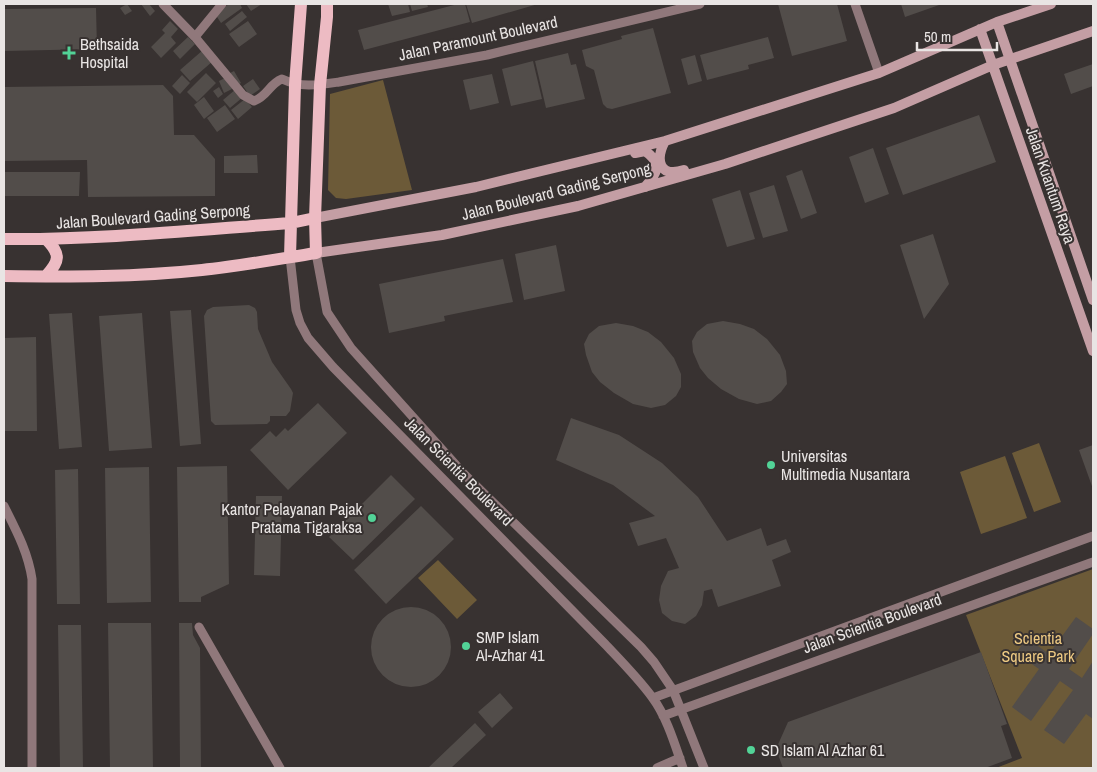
<svg xmlns="http://www.w3.org/2000/svg" width="1097" height="772" font-family="'Archivo Narrow',sans-serif">
  <style>
    .green { fill: #6c5a38 }
    .building { fill: #524d4a }
    .lines { fill: none; stroke-linecap: round; stroke-linejoin: round }
    .street { stroke: #90787b; stroke-width: 9 }
    .secondary { stroke: #c49ea4; stroke-width: 10 }
    .primary { stroke: #edbbc3; stroke-width: 12 }
    .poi-dot { fill: #52d397; stroke: #383231; stroke-width: 2 }
    .labels { text-anchor: middle; dominant-baseline: central; stroke-width: 4; stroke-linejoin: round; paint-order: stroke }
    .street-label { font-size: 16px; fill: #e9e5e4; stroke: #383231 }
    .poi-label { font-size: 16px; fill: #e9e5e4; stroke: #383231; text-anchor: start }
    .park-label { font-size: 16px; fill: #eeca83; stroke: #383231 }
  </style>
  <rect width="100%" height="100%" fill="#383231"/>
  <path class="green" d="M383,80L412,190L346,199L336,198L328,190L330,94Z
    M1039,443L1061,502L1034,512L1012,453Z
    M1005,456L1027,518L981,534L960,472Z
    M438,560L477,600L457,619L418,578Z
    M1093,569V768H996L1022,758L966,615Z"/>
  <path class="building" d="M127,4L132,11L125,15L120,8Z
    M141,4H149L155,11L150,16Z
    M229,4H240L242,8L221,23L215,14Z
    M246,4H262L251,11Z
    M388,4H408L410,12L392,16Z
    M410,4H427L428,7L412,11Z
    M458,4H465L470,22L364,50L358,30Z
    M466,4H538L472,23Z
    M778,4H837L847,41L792,56Z
    M901,4H942L905,17Z
    M96,8L97,49L4,51V9Z
    M242,11L247,17L230,31L225,24Z
    M170,21L178,29L171,37L176,43L161,58L151,47L165,33L162,30Z
    M248,21L257,34L239,47L229,34Z
    M653,28L671,93L612,109L607,108L603,104L594,70L586,66L582,50L622,39L621,36Z
    M188,37L195,44L180,59L173,51Z
    M768,37L774,58L748,65L749,69L707,80L700,55Z
    M203,50L213,61L190,81L180,70Z
    M568,53L571,65L576,64L585,99L546,108L535,61Z
    M695,55L702,81L688,85L681,59Z
    M533,61L542,99L511,106L502,69Z
    M1093,64V86L1071,94L1064,74Z
    M234,71L241,83L236,86L230,73Z
    M206,73L216,83L197,102L187,92Z
    M492,74L499,103L470,110L463,80Z
    M182,75L190,83L180,94L172,86Z
    M227,77L232,89L224,93L219,81Z
    M253,79L260,89L250,96L243,86Z
    M163,85L173,96L174,135H194L215,159V196L88,197L87,160L4,161V87Z
    M219,87L223,94L218,98L213,91Z
    M236,89L243,97L230,108L223,100Z
    M204,97L214,111L204,119L194,105Z
    M245,99L252,107L238,119L231,110Z
    M225,105L235,119L217,132L207,118Z
    M979,115L996,162L903,195L886,148Z
    M873,148L889,194L865,203L849,157Z
    M257,155L258,173H224V156Z
    M802,170L817,213L801,219L786,176Z
    M4,172H80L79,196H4Z
    M774,185L788,231L763,238L749,193Z
    M740,190L755,239L727,247L712,199Z
    M933,234L949,284L924,319L900,245Z
    M556,245L565,291L524,300L515,254Z
    M503,259L513,302L444,316L445,321L389,333L379,284Z
    M249,305L255,308L257,312L258,329L272,362L291,389L293,393L290,411L286,416H270V421L267,424L215,425L211,421L204,316L207,310L213,307Z
    M191,310L201,444L180,446L170,311Z
    M72,313L82,447L59,449L49,314Z
    M142,313L152,448L109,451L99,316Z
    M723,321L740,324L754,329L767,339L780,355L786,371L787,384L781,392L771,401L757,404L739,399L721,389L708,378L700,368L693,352L692,341L697,332L707,324Z
    M616,323L633,326L648,332L661,342L674,358L681,374V387L676,396L665,405L651,408L633,404L614,393L600,382L592,372L586,355L584,344L589,334L599,326Z
    M36,337L37,431H4V338Z
    M318,403L347,433L288,490L250,450L270,431L276,437L285,428L288,431Z
    M571,418L619,435L662,463L698,497L727,541L761,528L767,546L786,539L791,552L772,560L781,586L718,607L712,589L704,591L702,605L696,616L685,624L672,621L662,613L659,600L661,586L668,571L679,568L666,538L638,546L629,523L655,516L613,485L556,460Z
    M1093,445V489L1079,450Z
    M227,466L229,584L201,597V602H179L177,467Z
    M149,467L151,602L107,603L105,468Z
    M78,469L80,604H57L55,470Z
    M391,475L415,499L353,560L329,537Z
    M256,496H282L280,576L254,575Z
    M421,506L454,539L386,604L354,570Z
    M371 647a40 40 0 1 1 80 0a40 40 0 1 1-80 0Z
    M1076,617L1093,629V634L1069,669L1082,678L1093,661V719L1086,714L1064,744L1044,730L1073,690L1060,681L1031,721L1012,707L1039,669L1016,653L1027,638L1049,654Z
    M108,623H151L153,768H110Z
    M179,623H192L193,635L200,648L201,768H180Z
    M58,625H81L83,768H60Z
    M981,652L1007,724L1001,726L1012,758L985,768H783L776,749L788,722Z
    M500,693L513,708L492,728L478,712Z
    M475,723L486,735L451,768H428Z"/>
  <g class="lines">
    <path class="street" d="M163,4L195,37L243,95L254,101C268,96 269,84 282,79C301,88 318,85 339,82L487,55L700,4
      M855,4L879,73
      M195,37L222,4
      M316,253L327,312L351,348L464,474L641,647L654,662L673,690L704,768
      M290,257L296,310L300,323L308,338L333,367L605,644C621,661 638,678 652,697C667,717 675,745 683,768
      M4,506C16,530 28,552 32,579V768
      M199,627L280,768
      M653,698L1093,536
      M663,716L1093,562
      M657,768L680,758"/>
    <path class="secondary" d="M997,22L1093,300
      M980,29L1093,351
      M665,141C655,160 659,178 684,170
      M635,153L645,151C663,163 657,174 645,187
      M315,218L476,187L665,141L879,73L997,22L1051,4
      M316,253L442,235L578,206L725,164L894,108L993,65L1093,31"/>
    <path class="primary" d="M4,239C99,240 195,230 291,223L315,218
      M46,239C61,254 60,261 46,276
      M290,257L295,85L301,4
      M4,276C70,277 136,277 202,270C240,266 278,259 316,253L315,218L320,85L327,17V4"/>
  </g>
  <g class="poi-dot">
    <path d="M66.5 45.5h5v5h5v5h-5v5h-5v-5h-5v-5h5z"/>
    <circle cx="771" cy="465" r="5"/>
    <circle cx="372" cy="518" r="5"/>
    <circle cx="466" cy="646" r="5"/>
    <circle cx="751" cy="750" r="5"/>
  </g>
  <g class="labels">
    <g class="street-label">
      <text transform="translate(478 38) rotate(-12)">Jalan Paramount Boulevard</text>
      <text transform="translate(1051 185) rotate(71)">Jalan Kuantum Raya</text>
      <text transform="translate(556 191) rotate(-14)">Jalan Boulevard Gading Serpong</text>
      <text transform="translate(153 216) rotate(-4)">Jalan Boulevard Gading Serpong</text>
      <text transform="translate(459 471) rotate(45)">Jalan Scientia Boulevard</text>
      <text transform="translate(872 623) rotate(-20)">Jalan Scientia Boulevard</text>
    </g>
    <g class="poi-label">
      <text x="80" y="44">Bethsaida<tspan x="80" dy="18">Hospital</tspan></text>
      <text x="781" y="456">Universitas<tspan x="781" dy="18">Multimedia Nusantara</tspan></text>
      <text x="362" y="509" text-anchor="end">Kantor Pelayanan Pajak<tspan x="362" dy="18">Pratama Tigaraksa</tspan></text>
      <text x="476" y="637">SMP Islam<tspan x="476" dy="18">Al-Azhar 41</tspan></text>
      <text x="761" y="750">SD Islam Al Azhar 61</text>
    </g>
    <g class="park-label">
      <text x="1038" y="638">Scientia<tspan x="1038" dy="18">Square Park</tspan></text>
    </g>
  </g>
  <rect width="1097" height="772" fill="none" stroke="#e9e5e4" stroke-width="10"/>
  <path d="M917 42v8h80v-8" fill="none" stroke="#e9e5e4" stroke-width="2.5"/>
  <text x="924" y="42" font-size="15" fill="#e9e5e4" stroke="#383231" stroke-width="4" paint-order="stroke">50 m</text>
</svg>
